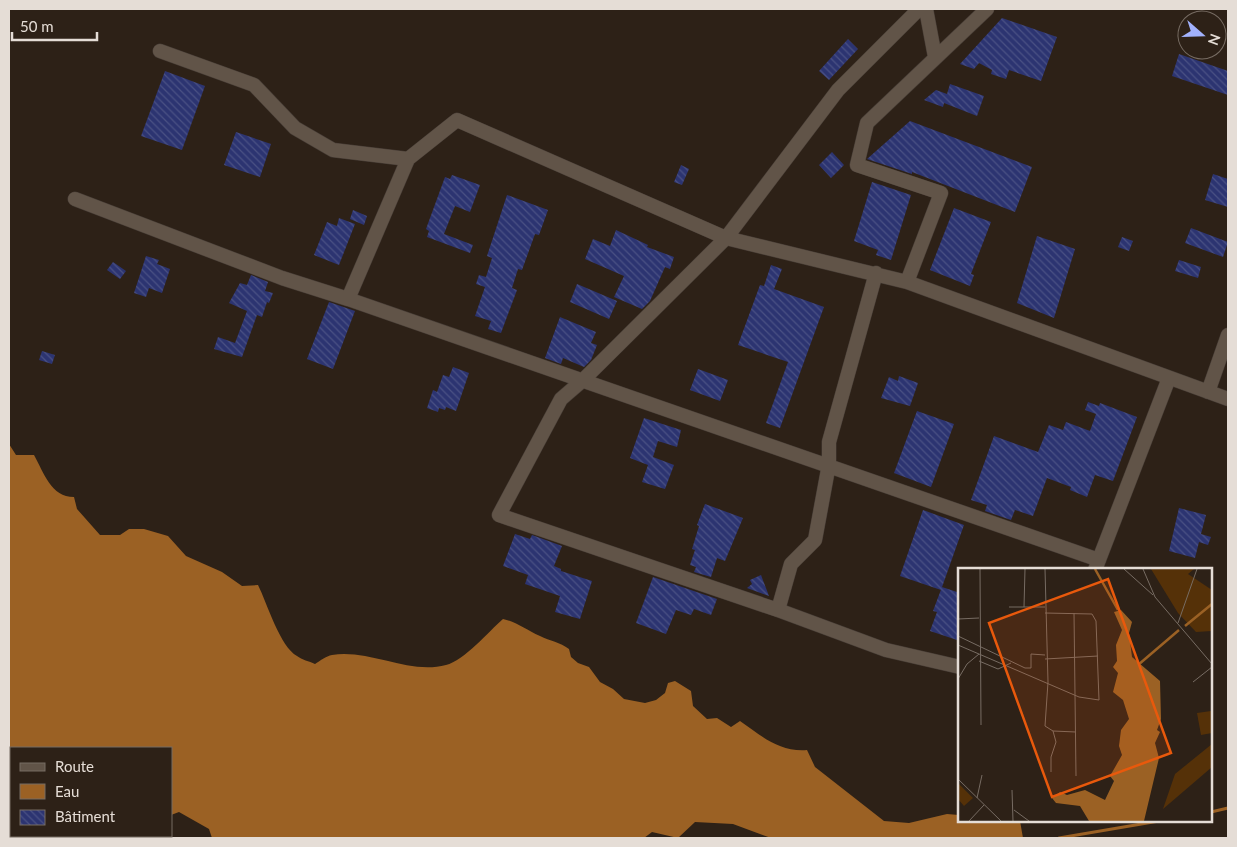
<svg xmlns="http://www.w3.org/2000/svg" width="1237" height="847" font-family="Lato,sans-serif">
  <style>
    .water { fill: #9b6124 }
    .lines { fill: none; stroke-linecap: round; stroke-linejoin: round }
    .stream { stroke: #9b6124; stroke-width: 3 }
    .building { fill: url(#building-back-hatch) }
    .minor-casing { stroke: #473d36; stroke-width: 15 }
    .minor { stroke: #615448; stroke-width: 14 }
    .inset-river { fill: none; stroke: #9b6124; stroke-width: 2.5 }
    .inset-road { fill: none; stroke: #776c63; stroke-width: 1 }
    .view { fill: #e8590c; fill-opacity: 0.15; stroke: #e8590c; stroke-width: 2.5 }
    .inset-edge { fill: none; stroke: #e5ddd6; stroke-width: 2.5 }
  </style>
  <defs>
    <pattern id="building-back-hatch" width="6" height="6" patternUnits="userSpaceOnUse" patternTransform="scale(1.25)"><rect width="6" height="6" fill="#2c3471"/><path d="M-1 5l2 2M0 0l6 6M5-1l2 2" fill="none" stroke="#4a5184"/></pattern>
  </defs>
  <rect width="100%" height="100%" fill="#2d2117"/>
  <path class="water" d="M9,444L16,455H34C44,473 51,497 74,497L77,509L100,535H120L129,529H144L168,536L186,556L222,572L242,586L258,585C267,603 280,647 297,656C302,660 309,661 315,664C320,661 326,656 332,655C370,649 409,675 446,665C464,661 489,631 503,619C517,622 526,630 540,636C550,641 560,642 569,649L571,657L578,663L589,667L600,682L613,689L624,699L645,703L656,700L665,693L668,683L675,681L691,691L693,706L707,719L717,718L731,727L740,721C763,737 779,752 807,750L815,767L884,821L909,823L947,814L959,815L960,821H1020L1023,838H771L733,824L695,822L678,838L652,832L644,838H212L209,829L179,812L171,815V748H11V763H9Z"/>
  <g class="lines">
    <path class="stream" d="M1211,812L1228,808
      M1059,838L1159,821"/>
  </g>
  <path class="building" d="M1002,18L1057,37L1041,81L1009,70L1006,79L991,74L992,70L979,63L974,69L960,64Z
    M848,39L858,49L829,80L819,71Z
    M1179,54L1228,71V95L1172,76Z
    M165,71L205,86L182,150L141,136Z
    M950,84L984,96L977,116L944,103L943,107L924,100L936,90L947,94Z
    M910,121L1032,167L1015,212L912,172V174L867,159Z
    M236,132L271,144L260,177L224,165Z
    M832,152L844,165L831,178L819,165Z
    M681,165L689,169L682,185L674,182Z
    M1213,174L1228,179V207L1205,200Z
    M452,175L480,185L470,212L455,206L444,234L473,245L470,253L427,237L429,231L426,229L445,177L450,179Z
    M872,182L911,195L891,260L876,255L878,250L854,241Z
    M507,195L548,210L539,235L535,234L522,270L518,269L512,288L517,290L501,333L488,329L491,321L475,316L485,287L476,284L479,275L486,277L492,258L487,256Z
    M954,208L991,222L971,274L974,275L970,286L930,270Z
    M353,210L367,216L364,225L350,219Z
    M339,218L355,224L339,265L314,255L327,222L337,226Z
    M1191,228L1228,242L1223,257L1185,243Z
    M616,230L648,245L647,247L674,257L670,269L665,267L650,301L642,309L614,297L624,276L585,259L593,239L610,246Z
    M1037,236L1075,249L1054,318L1017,303Z
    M1122,237L1133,241L1129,251L1118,247Z
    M146,256L159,260L157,264L170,269L162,293L149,288L146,297L134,293Z
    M1179,260L1201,267L1198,278L1175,271Z
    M113,262L126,271L120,279L107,270Z
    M771,265L782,269L774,289L824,307L780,428L766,423L788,362L738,345L760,285L764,286Z
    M251,275L268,282L265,291L273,293L269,303L267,302L262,317L257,315L242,357L214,349L218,337L235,343L247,311L229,303L240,283L247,285Z
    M577,284L617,301L609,319L570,302Z
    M329,302L355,311L333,369L307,359Z
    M560,317L596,332L591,343L597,345L591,360L584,367L563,358L561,364L545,358Z
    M42,351L55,355L52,364L39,360Z
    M453,367L469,373L456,411L446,407L445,410L439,408L438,412L427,408L433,390L437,392L443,375L449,377Z
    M698,369L728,380L720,401L690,390Z
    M899,376L918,383L910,406L881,398L889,377L898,381Z
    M1088,402L1099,406L1100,403L1137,417L1113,481L1095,475L1087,497L1070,490L1071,487L1047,478L1033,516L1015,510L1011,520L985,511L987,505L971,500L994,436L1038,452L1049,425L1063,430L1066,422L1090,431L1096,414L1085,410Z
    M917,411L954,424L931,487L894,473Z
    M644,418L681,430L677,447L658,441L653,457L674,465L665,489L642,482L648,465L630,458Z
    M705,504L743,518L725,561L717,558L711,577L694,572L696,567L690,565L695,550L692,549L699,526L697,525Z
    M1179,508L1206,515L1201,534L1211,537L1208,545L1199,542L1195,558L1169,551Z
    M923,510L964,525L941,590L900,576Z
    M515,534L530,539L532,535L562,546L554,566L561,569V571L592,581L580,619L555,612L560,596L525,584L528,575L503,566Z
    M761,575L769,596L747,588L752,584L750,580Z
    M653,577L717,599L711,615L694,609L691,615L676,610L666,634L636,623Z
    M942,587L960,593V641L930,631L937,612L933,611Z"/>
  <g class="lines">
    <g class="minor-casing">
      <path id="minor" d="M919,9L838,90L726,238L583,380L561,399L499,515L778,610L886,650L960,667
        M926,9L935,57
        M160,51L254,85L295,128L333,150L408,159L457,120L726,238L907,282L1228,399
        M75,199L282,278L348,299L1099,560
        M907,282L941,193L857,165L867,123L987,9
        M348,299L408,159
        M1208,392L1228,335
        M1095,570L1169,378
        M778,610L791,564L815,540L829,464V442L876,273"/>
    </g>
    <use href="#minor" class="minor"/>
  </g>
  <g transform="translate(958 568)">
    <rect width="254" height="254" fill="#2d2117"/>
    <path d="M193,1H236L230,6L254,22V63L238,64L220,45ZM0,215L15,230L6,238L0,231Z" fill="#553108"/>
    <path d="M254,176V199L205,241L217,206Z" fill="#553108"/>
    <path d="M253,143L254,165L243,167L239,145Z" fill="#553108"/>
    <path d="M163,42L174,54L171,65L174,89L202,113L203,151L199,162L202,164L197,175L201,190L186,253H131L122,238L98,235L94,230L102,224L109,227L127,222L147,232L156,213L152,208L164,187L161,178L163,162L171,151L165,132L155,124L160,105L155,99L159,93L158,77L164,62L156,44Z" fill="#9b6124"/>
    <path class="inset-river" d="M137,1L160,42M227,58L254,36M180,97L221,62"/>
    <path class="inset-road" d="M22,1L23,157M87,1L90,114L87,158L95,163L98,174L93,189V204M166,1L195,27M185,1L197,29L254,96M51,39H87M66,39L67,1M116,45L118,208M0,51L21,50M220,55L239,1M0,68L67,100H73V86L87,87M0,77L121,129L141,132L138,53L134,46L87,45M87,91L140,88M21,93L40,101L53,95M0,111L9,96L21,86M235,114L254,99M95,163L118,164M0,211L43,253M54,222L55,253M19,230L24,207M56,242L71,253M11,253L26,237"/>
    <path class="view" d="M150,11L213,185L94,229L31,55Z"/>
    <rect width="254" height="254" class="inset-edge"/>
  </g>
  <rect width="1237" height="847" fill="none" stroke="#e5ddd6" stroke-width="20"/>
  <rect x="10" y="747" width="162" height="90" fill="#2d2117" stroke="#776c63"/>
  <rect x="20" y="763" width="25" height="8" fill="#615448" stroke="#776c63"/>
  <text x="55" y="772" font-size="15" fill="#e5ddd6">Route</text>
  <rect x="20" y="784" width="25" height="15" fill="#9b6124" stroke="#776c63"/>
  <text x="55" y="797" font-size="15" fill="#e5ddd6">Eau</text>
  <rect x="20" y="810" width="25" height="15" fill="url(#building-back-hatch)" stroke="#776c63"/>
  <text x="55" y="822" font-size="15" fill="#e5ddd6">Bâtiment</text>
  <g transform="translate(1202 35) rotate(110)"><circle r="24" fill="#2d2117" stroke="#776c63"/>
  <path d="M0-4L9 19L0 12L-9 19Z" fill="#a2b2fd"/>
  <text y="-8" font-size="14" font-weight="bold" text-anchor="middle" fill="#e5ddd6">N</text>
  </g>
  <path d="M12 32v8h85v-8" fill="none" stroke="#e5ddd6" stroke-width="2.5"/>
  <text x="20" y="32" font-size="15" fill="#e5ddd6" stroke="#2d2117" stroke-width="4" paint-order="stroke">50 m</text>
</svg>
